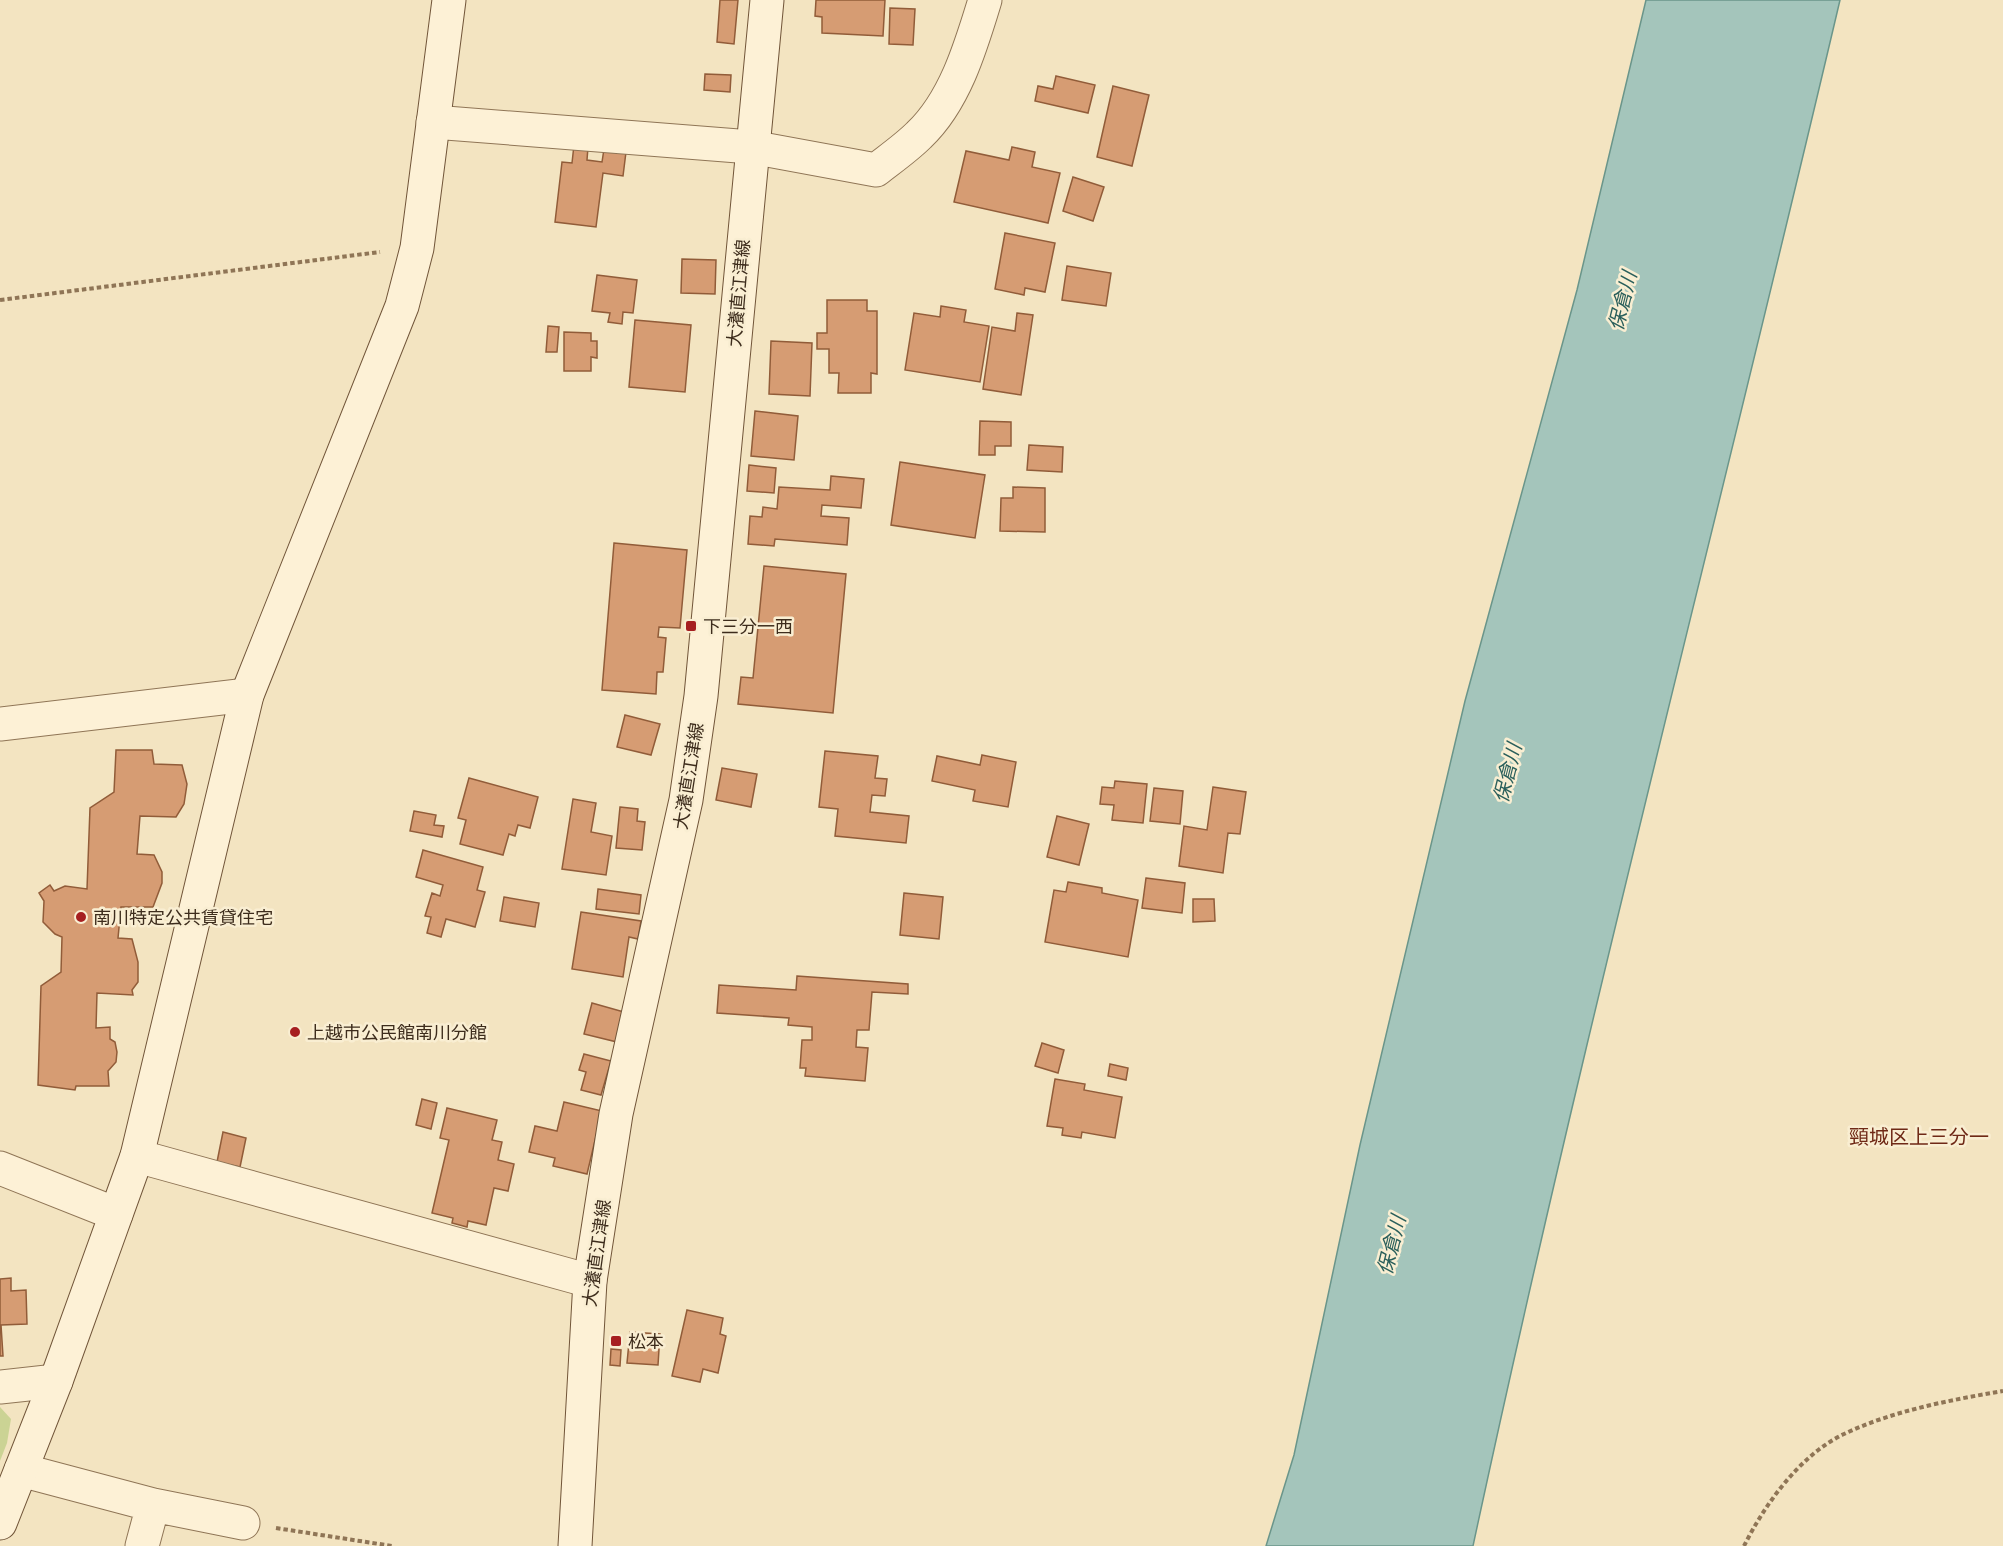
<svg xmlns="http://www.w3.org/2000/svg" width="2003" height="1546" font-family="'Noto Serif','Noto Sans JP',serif">
  <style>
    .green { fill: #cbd394 }
    .water { fill: #a4c5bb; stroke: #6a958a; stroke-width: 1.5 }
    .building { fill: #d69c73; stroke: #915c39; stroke-width: 1.5 }
    .lines { fill: none; stroke-linecap: round; stroke-linejoin: round }
    .street-casing { stroke: #8f7556; stroke-width: 35 }
    .secondary-casing { stroke: #715539; stroke-width: 35 }
    .path { stroke: #8f7556; stroke-width: 4; stroke-dasharray: 4.5 3; stroke-linecap: butt }
    .street { stroke: #fdf1d6; stroke-width: 33 }
    .secondary { stroke: #fdf1d6; stroke-width: 33 }
    .poi-dot { fill: #a61f20; stroke: #f9eed2; stroke-width: 2 }
    .labels { text-anchor: middle; dominant-baseline: central; stroke-width: 5; stroke-linejoin: round; paint-order: stroke }
    .street-label { font-size: 18px; fill: #3d2c1c; stroke: #f9eed2 }
    .poi-label { font-size: 18px; fill: #3d2c1c; stroke: #f9eed2; text-anchor: start }
    .water-label { font-size: 20px; font-style: italic; fill: #2a5f5b; stroke: #f9eed2 }
    .neighbourhood-label { font-size: 20px; fill: #6f2916; stroke: #f9eed2 }
  </style>
  <rect width="100%" height="100%" fill="#f3e4c1"/>
  <path class="green" d="M0,1407L11,1419L7,1443L0,1461Z"/>
  <path class="water" d="M1646,0H1840C1719,516 1584,1028 1473,1546H1266L1294,1455L1360,1145L1465,701L1577,290Z"/>
  <path class="building" d="M720,0H738L734,44L717,42Z
    M816,0H885L883,36L822,33V17L815,16Z
    M890,8L915,9L913,45L889,44Z
    M705,74L731,75L730,92L704,90Z
    M1056,76L1095,85L1088,113L1035,101L1038,86L1053,89Z
    M1113,86L1149,95L1132,166L1097,157Z
    M574,145L588,147L587,160L602,162L604,149L626,152L623,176L603,173L596,227L555,222L562,162L572,163Z
    M1012,147L1035,152L1032,167L1060,173L1048,223L954,202L966,151L1009,160Z
    M1073,177L1104,187L1093,221L1063,211Z
    M1005,233L1055,243L1045,292L1025,288L1024,295L995,289Z
    M682,259L716,260L715,294L681,293Z
    M1067,266L1111,273L1106,306L1062,300Z
    M597,275L637,280L633,313L623,312L622,324L608,322L610,313L592,311Z
    M827,300H867V311H877V374L871,373V393H838L839,373H829V349H817V333H827Z
    M941,306L966,310L964,322L989,326L980,382L905,370L914,313L940,317Z
    M1017,313L1033,315L1021,395L983,389L992,327L1015,331Z
    M635,320L691,325L685,392L629,387Z
    M548,326L559,327L557,352H546Z
    M564,332L591,333V341H597V358L591,357V371H564Z
    M771,341L812,343L810,396L769,394Z
    M755,411L798,416L794,460L751,456Z
    M980,421L1011,422V446H995V455H979Z
    M1029,445L1063,447L1062,472L1027,470Z
    M900,462L985,475L975,538L891,525Z
    M749,465L776,468L774,493L747,491Z
    M831,476L864,479L861,508L822,505L821,516L849,518L847,545L775,539L774,546L748,544L750,516L762,517L763,507L777,509L779,487L830,490Z
    M1013,487L1045,488V532L1000,531L1001,498H1013Z
    M614,543L687,550L680,628L659,627L658,637L666,638L663,672H657L656,694L602,690Z
    M764,566L846,574L833,713L738,704L741,677L753,678Z
    M625,715L660,724L651,755L617,747Z
    M116,750H152L154,764L182,765L187,784L184,804L176,817L140,816L137,854L154,855L162,872V883L153,907H121L118,938L132,939L138,962V982L132,990L133,995L97,993L96,1028L110,1027V1039L115,1042L117,1052L116,1062L108,1071L109,1086H76L75,1090L38,1085L41,986L61,972L62,937L55,934L43,922L44,901L39,893L50,885L54,891L65,886L87,889L90,808L114,792Z
    M825,751L878,756L875,778L887,779L885,796L872,795L870,812L909,816L906,843L835,836L838,809L819,807Z
    M982,755L1016,762L1008,807L973,801L975,790L932,781L937,756L980,765Z
    M722,768L757,774L751,807L716,800Z
    M469,778L538,797L530,828L518,825L515,836L509,834L503,855L460,844L466,820L458,818Z
    M1115,781L1147,784L1143,823L1112,820L1114,805L1100,804L1102,787L1114,788Z
    M1213,787L1246,792L1240,834L1228,833L1223,873L1179,866L1184,826L1207,830Z
    M1154,788L1183,791L1180,824L1150,821Z
    M573,799L596,803L591,832L612,836L606,875L562,869Z
    M620,807L638,809L637,821L645,822L642,850L616,848Z
    M414,811L436,815L434,825L444,826L442,837L410,831Z
    M1057,816L1089,824L1079,865L1047,857Z
    M423,850L483,867L477,890L485,892L475,927L446,919L441,937L427,933L431,917L425,916L432,893L440,896L443,885L416,877Z
    M1146,878L1185,883L1182,913L1142,908Z
    M1068,882L1102,888V893L1138,900L1128,957L1045,942L1054,890L1066,892Z
    M598,889L641,895L639,914L596,909Z
    M904,893L943,897L939,939L900,935Z
    M504,897L539,903L535,927L500,921Z
    M1193,899H1214L1215,921L1193,922Z
    M581,912L641,921L638,939L629,937L623,977L572,969Z
    M797,976L908,984V994L872,992L869,1030H857L856,1047L868,1048L865,1081L805,1076L806,1068H800L802,1040H812V1027L788,1025L789,1018L717,1013L719,985L796,990Z
    M592,1003L624,1012L617,1042L584,1034Z
    M1042,1043L1064,1050L1058,1073L1035,1066Z
    M584,1054L611,1061L601,1095L581,1090L586,1072L579,1070Z
    M1110,1064L1128,1068L1126,1080L1108,1076Z
    M1055,1079L1085,1084L1084,1090L1122,1097L1115,1138L1082,1132L1081,1138L1062,1135L1063,1128L1047,1126Z
    M422,1099L437,1103L431,1129L416,1125Z
    M564,1102L602,1111L587,1174L553,1166L555,1158L529,1152L535,1126L557,1131Z
    M447,1108L497,1120L492,1140L502,1142L498,1160L514,1164L508,1191L494,1188L486,1225L468,1221L467,1227L452,1223L453,1218L432,1213L449,1140L440,1138Z
    M223,1132L246,1138L240,1167L217,1162Z
    M11,1278V1291L26,1290L27,1324L1,1325L3,1356H0V1279Z
    M687,1310L723,1318L720,1334L726,1336L718,1373L703,1369L700,1382L672,1376Z
    M630,1332L660,1334L658,1365L627,1363Z
    M611,1349L621,1350L620,1366L610,1365Z"/>
  <g class="lines">
    <g class="street-casing">
      <path id="street" d="M433,122L751,147L876,170C890,159 906,148 919,135C955,101 971,46 985,0
        M0,724L247,695
        M137,1156L590,1281
        M0,1168L116,1214
        M0,1387L56,1381
        M21,1470L153,1505L243,1523
        M142,1546L153,1505"/>
    </g>
    <g class="secondary-casing">
      <path id="secondary" d="M0,1523L56,1381L137,1156L247,695L402,306L417,248L449,0
        M575,1546L590,1281L616,1114L686,800L701,696L767,0"/>
    </g>
    <path class="path" d="M0,300L380,252
      M276,1528L392,1546
      M1744,1546C1765,1504 1800,1455 1844,1434C1892,1411 1950,1400 2003,1391"/>
    <use href="#street" class="street"/>
    <use href="#secondary" class="secondary"/>
  </g>
  <g class="poi-dot">
    <rect x="685" y="620" width="12" height="12" rx="3"/>
    <circle cx="81" cy="917" r="6"/>
    <circle cx="295" cy="1032" r="6"/>
    <rect x="610" y="1335" width="12" height="12" rx="3"/>
  </g>
  <g class="labels">
    <g class="street-label">
      <text transform="translate(738 293) rotate(-85)">大瀁直江津線</text>
      <text transform="translate(688 776) rotate(-81)">大瀁直江津線</text>
      <text transform="translate(596 1253) rotate(-82)">大瀁直江津線</text>
    </g>
    <g class="poi-label">
      <text x="703" y="626">下三分一西</text>
      <text x="93" y="917">南川特定公共賃貸住宅</text>
      <text x="307" y="1032">上越市公民館南川分館</text>
      <text x="628" y="1341">松本</text>
    </g>
    <g class="water-label">
      <text transform="translate(1622 301) rotate(-76)">保倉川</text>
      <text transform="translate(1507 773) rotate(-76)">保倉川</text>
      <text transform="translate(1391 1245) rotate(-76)">保倉川</text>
    </g>
    <g class="neighbourhood-label">
      <text x="1919" y="1136">頸城区上三分一</text>
    </g>
  </g>
</svg>
